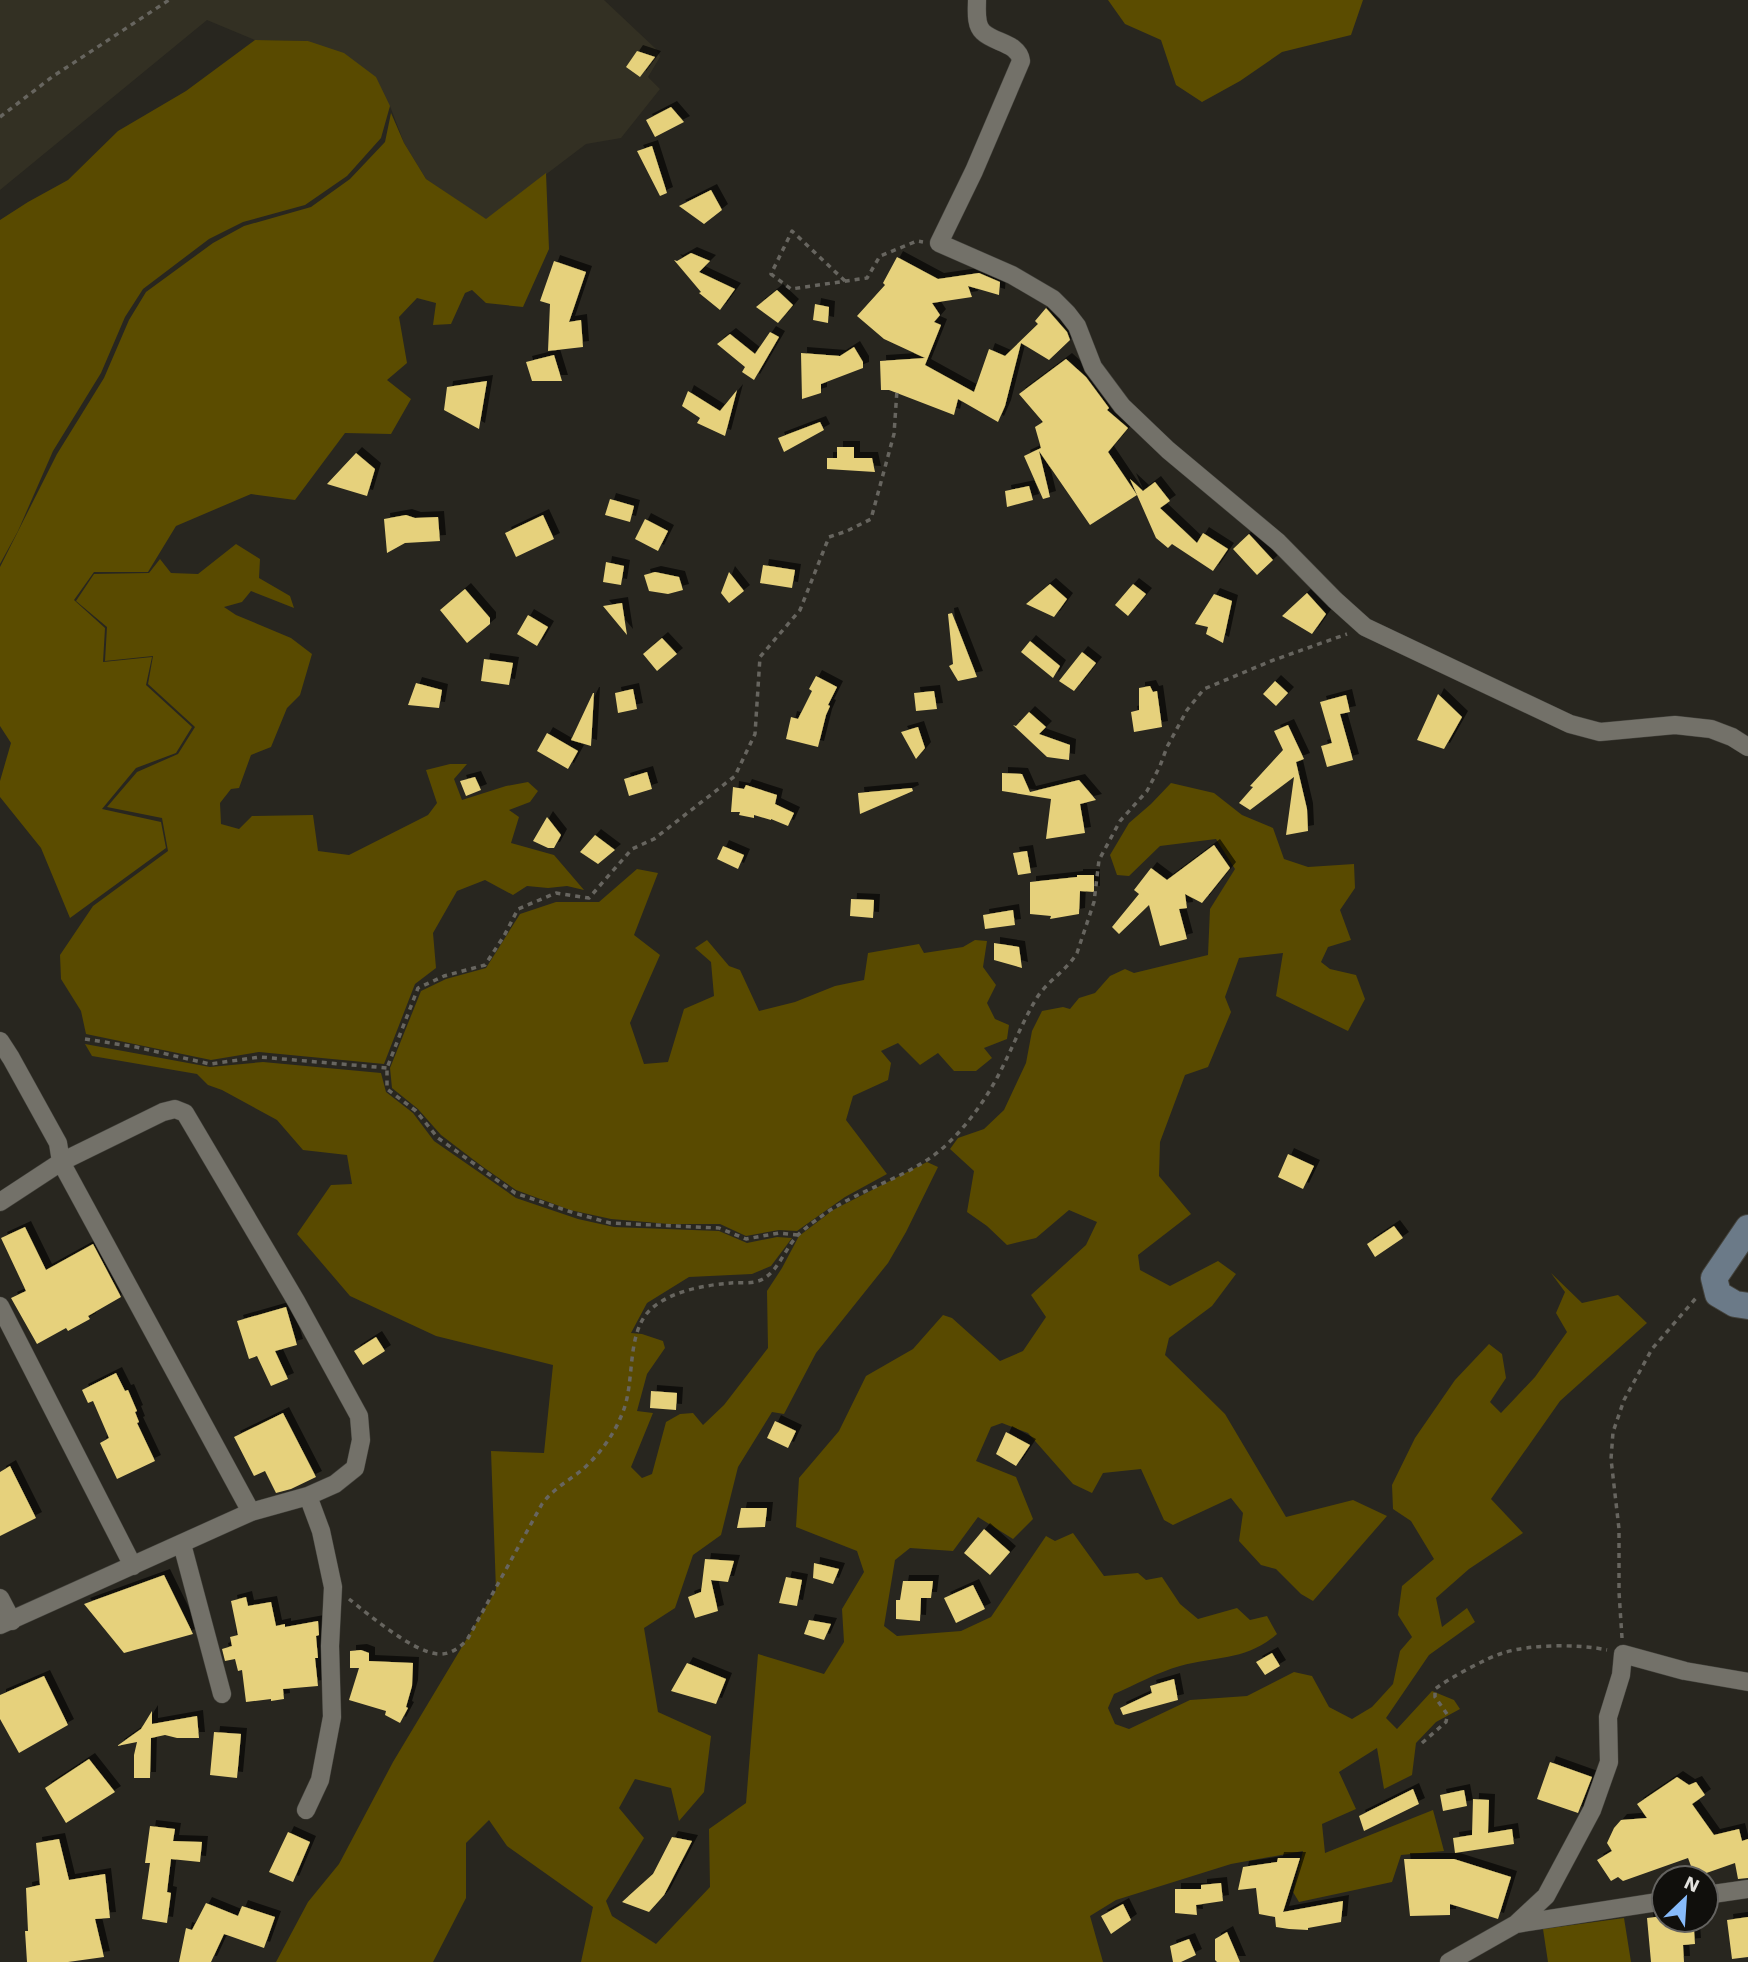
<svg xmlns="http://www.w3.org/2000/svg" width="1748" height="1962" font-family="'Work Sans',sans-serif">
  <style>
    .built { fill: #333023 }
    .green { fill: #5b4c00 }
    .forest { fill: #594a00 }
    .building { fill: #e6d17c; filter: url(#shadow) }
    .lines { fill: none; stroke-linecap: round; stroke-linejoin: round }
    .street-casing { stroke: #43423c; stroke-width: 19 }
    .secondary-casing { stroke: #43423c; stroke-width: 28 }
    .path { stroke: #67655f; stroke-width: 3.5; stroke-dasharray: 5 5; stroke-linecap: butt }
    .street { stroke: #737169; stroke-width: 18 }
    .secondary { stroke: #6b7a88; stroke-width: 26 }
  </style>
  <defs>
    <filter id="shadow"><feDropShadow dx="6" dy="-6" stdDeviation="0" flood-color="#0009"/></filter>
  </defs>
  <rect width="100%" height="100%" fill="#28261f"/>
  <path class="built" d="M0,0H604L656,49L660,57L648,77L660,89L621,138L586,144L486,220L426,179L404,143L390,106L308,41L255,40L207,20L0,190Z"/>
  <path class="green" d="M1108,0H1363L1351,35L1282,52L1240,81L1202,102L1176,85L1161,40L1125,24Z
    M391,113L404,143L426,179L486,219L546,173L549,249L523,307L486,303L472,290L465,293L451,324L433,325L436,303L417,298L399,317L407,363L387,380L411,399L391,434L345,433L295,500L251,494L176,526L148,572H94L74,600L105,628L103,662L152,657L146,685L192,727L176,753L136,768L102,809L161,822L166,848L70,918L41,848L0,797V781L11,743L0,726V567L57,454L104,378L129,320L146,292L213,243L244,226L311,207L350,179L385,142Z
    M1624,1918L1631,1962H1548L1543,1929Z"/>
  <path class="forest" d="M255,40L308,41L344,53L376,77L390,106L381,138L347,176L305,205L243,222L209,239L143,289L125,317L101,373L53,451L18,531L0,564V220L28,202L68,180L118,131L186,91Z
    M236,544L260,559L259,578L290,596L294,608L251,591L242,602L224,607L236,615L291,638L312,654L300,695L287,708L271,747L251,755L239,788L231,789L220,803L221,824L239,829L252,816L313,815L318,851L349,855L428,815L437,803L426,770L450,764H467L454,779L462,800L506,786L528,782L538,791L530,802L509,810L519,817L511,843L554,855L584,890L567,886L548,888L527,886L513,895L485,880L457,891L433,933L436,968L415,984L384,1064L259,1052L211,1060L86,1034L81,1011L61,979L60,955L93,906L168,851L162,818L107,807L137,772L178,754L195,727L148,684L153,656L105,661L107,627L76,601L94,574L149,573L160,559L171,573L198,574Z
    M1171,783L1214,793L1242,815L1273,828L1284,859L1308,867L1354,864L1355,888L1340,910L1351,940L1328,947L1321,962L1330,969L1356,975L1365,999L1348,1031L1276,996L1283,953L1239,958L1225,997L1231,1012L1208,1067L1185,1075L1160,1142L1159,1176L1191,1214L1138,1255L1140,1270L1170,1286L1218,1261L1236,1274L1212,1306L1169,1338L1165,1355L1225,1414L1286,1517L1353,1500L1387,1516L1313,1601L1301,1594L1276,1569L1261,1565L1239,1541L1243,1513L1231,1498L1173,1525L1164,1520L1141,1469L1103,1473L1092,1493L1073,1484L1028,1433L1002,1423L991,1427L976,1461L1016,1477L1033,1519L1013,1539L978,1517L953,1551L910,1548L895,1560L884,1626L897,1636L961,1631L991,1617L1046,1536L1055,1541L1073,1533L1104,1576L1138,1573L1146,1580L1162,1577L1180,1604L1198,1619L1237,1608L1250,1620L1267,1616L1277,1634C1246,1661 1217,1656 1180,1666C1158,1672 1135,1685 1114,1694L1108,1708L1115,1724L1129,1729L1190,1700L1247,1696L1294,1672L1312,1676L1329,1707L1352,1719L1372,1707L1393,1684L1400,1651L1412,1637L1398,1615L1402,1586L1434,1559L1411,1521L1393,1509L1392,1485L1415,1438L1455,1380L1489,1344L1502,1354L1506,1378L1490,1402L1501,1413L1535,1377L1567,1332L1556,1313L1565,1292L1551,1273L1582,1303L1618,1295L1647,1323L1560,1401L1491,1499L1523,1533L1469,1569L1436,1598L1442,1627L1467,1608L1475,1622L1429,1655L1386,1718L1397,1729L1432,1691L1454,1700L1460,1709L1436,1722L1416,1743L1412,1775L1384,1789L1377,1748L1339,1772L1356,1809L1322,1824L1325,1853L1433,1810L1444,1851L1401,1855L1392,1882L1299,1902L1293,1892L1303,1851L1231,1864L1116,1900L1090,1916L1103,1962H581L593,1907L507,1846L489,1820L466,1843V1898L433,1962H276L308,1902L339,1864L393,1762L496,1590L491,1451L544,1453L553,1365L436,1336L350,1296L297,1234L331,1185L352,1184L347,1155L303,1150L277,1120L222,1090L208,1085L197,1074L92,1056L85,1044L210,1067L263,1062L381,1073L386,1092L413,1113L434,1141L516,1198L578,1219L614,1227L719,1231L747,1243L777,1237L792,1238L771,1266L752,1274L689,1277L647,1303L631,1333L642,1334L663,1341L665,1348L647,1374L637,1411L653,1413L631,1467L642,1478L652,1474L666,1422L680,1414L693,1413L703,1425L724,1405L768,1348L767,1291L782,1268L799,1236L833,1210L915,1168L927,1162L938,1167L906,1232L888,1263L816,1353L784,1414L772,1412L738,1467L721,1535L693,1555L675,1608L644,1628L658,1712L711,1736L704,1792L679,1821L671,1788L635,1779L619,1808L644,1838L606,1901L612,1916L656,1944L710,1887L709,1829L746,1803L758,1654L824,1674L844,1642L842,1609L864,1572L857,1551L796,1527L799,1478L839,1431L866,1376L913,1349L943,1315L952,1318L1000,1361L1023,1351L1046,1317L1031,1295L1086,1245L1097,1222L1069,1210L1036,1238L1007,1245L987,1226L967,1212L974,1171L950,1149L958,1138L984,1129L1004,1110L1026,1063L1032,1031L1042,1011L1063,1007L1070,1009L1079,998L1095,993L1110,976L1125,969L1134,973L1208,955L1210,909L1235,869L1216,839L1160,846L1129,876L1117,875L1110,855L1129,823L1151,804Z
    M637,869L658,873L634,935L660,955L630,1023L644,1064L668,1062L684,1009L714,996L711,962L695,948L707,940L729,966L740,970L759,1011L795,1002L835,986L864,980L868,953L919,944L924,953L963,947L975,940L987,941L983,967L996,985L987,1003L995,1019L1009,1025L1007,1039L984,1048L992,1058L976,1071H954L938,1053L920,1065L898,1043L881,1051L891,1063L888,1080L853,1096L846,1120L887,1174L845,1197L797,1231L779,1230L746,1236L720,1224H669L611,1219L570,1210L516,1190L483,1167L441,1135L418,1109L392,1088L390,1068L421,991L446,979L486,968L520,914L556,902H599Z"/>
  <path class="building" d="M637,51L655,57L640,77L626,67Z
    M671,107L684,122L655,137L646,120Z
    M652,146L667,193L660,196L637,151Z
    M711,190L722,210L704,224L679,206Z
    M691,253L710,261L699,272L735,289L720,310L699,293L701,292L674,260L677,261Z
    M897,257L938,279L979,273L1000,282L999,295L968,286L972,297L932,303L940,315L934,322L941,325L925,365L974,392L989,349L1005,356L1038,324L1035,321L1046,308L1067,332L1070,340L1049,360L1021,343L1005,406L998,422L958,399L954,415L889,390H881L880,361L925,358L884,339L857,316L885,285L883,283Z
    M554,261L586,272L569,322L581,320L583,347L548,351L550,304L540,301Z
    M777,290L793,305L778,323L756,307Z
    M815,304L829,307L828,323L813,320Z
    M770,332L779,337L754,380L742,372L745,367L717,344L730,334L755,354Z
    M854,347L863,362V368L821,384V393L802,399L801,353L840,356Z
    M554,355L562,381H532L526,362Z
    M1066,359L1086,377L1109,408L1107,410L1128,428L1108,452L1137,495L1090,525L1039,451L1050,497L1043,499L1024,456L1041,448L1035,427L1043,422L1019,394Z
    M487,381L479,429L444,410L447,387Z
    M737,390L725,436L697,423L700,418L682,406L688,391L720,411Z
    M820,422L824,430L784,452L778,438Z
    M837,447H854V458H872L875,472L827,469V458H837Z
    M356,453L375,469L367,496L327,484Z
    M1130,479L1143,491L1155,482L1170,501L1160,508L1197,543L1203,533L1228,549L1213,571L1172,544L1168,548L1156,538Z
    M1029,486L1033,500L1007,507L1005,491Z
    M610,499L634,506L630,522L605,515Z
    M406,515L415,518L438,517L440,541L405,543L387,553L384,519Z
    M543,515L554,539L516,557L505,533Z
    M645,519L668,531L658,551L635,539Z
    M1249,534L1273,560L1257,575L1233,549Z
    M606,562L624,566L621,585L603,582Z
    M763,565L795,570L792,588L760,583Z
    M655,572L679,577L683,590L668,594L649,591L644,575Z
    M729,572L744,591L729,603L721,593Z
    M1050,584L1067,599L1054,617L1026,604Z
    M1133,584L1146,594L1128,616L1115,605Z
    M465,589L490,618V624L467,643L440,610Z
    M1307,593L1326,614L1312,634L1282,616Z
    M1214,594L1232,601L1223,643L1206,634L1208,627L1195,624Z
    M622,603L627,635L603,606Z
    M952,613L977,677L958,681L949,666L953,664L948,614Z
    M528,615L548,627L537,646L517,634Z
    M662,638L677,654L657,671L643,654Z
    M1030,641L1060,666L1053,678L1021,652Z
    M1082,652L1096,663L1074,691L1059,681Z
    M484,659L513,663L509,685L481,681Z
    M816,676L837,687L828,705L830,706L826,715L818,747L786,739L791,717L798,719L812,691L809,689Z
    M1275,681L1288,693L1276,706L1263,694Z
    M416,683L442,690L439,708L408,705Z
    M1150,686L1153,692L1157,691L1162,727L1134,732L1131,712L1139,710V688Z
    M633,689L637,709L618,713L615,693Z
    M934,691L937,709L916,711L914,693Z
    M593,693H594L591,746L571,740Z
    M1438,694L1462,717L1444,749L1417,740Z
    M1346,695L1350,712L1340,714L1353,760L1327,767L1321,746L1332,743L1320,702Z
    M1029,712L1046,727L1039,734L1070,745L1069,760L1047,757L1013,725L1016,726Z
    M1288,725L1304,759L1296,762L1307,809L1308,831L1286,835L1294,777L1250,810L1239,803L1253,787L1250,786L1283,750L1274,731Z
    M918,727L925,748L916,759L901,732Z
    M547,733L578,751L568,769L537,751Z
    M647,772L652,789L629,796L624,779Z
    M1002,773L1022,774L1030,792L1079,780L1096,800L1080,804L1085,833L1046,839L1051,799L1002,791Z
    M475,777L481,790L466,796L460,781Z
    M746,785L777,795L775,804L794,813L788,826L771,819V820L754,815V818L739,815L740,812H731L733,787L744,789Z
    M912,788L913,791L860,814L858,793Z
    M547,817L561,835L554,848H548L533,841Z
    M595,835L615,850L598,864L580,852Z
    M1214,845L1230,868L1202,903L1185,894L1187,908L1179,909L1187,939L1160,946L1149,905L1119,934L1112,927L1139,894L1134,890L1151,868L1167,880Z
    M723,846L744,855L738,869L717,859Z
    M1027,851L1031,873L1018,875L1013,853Z
    M1077,875H1094V892L1080,891L1079,914L1050,919L1051,916L1030,914V882L1077,877Z
    M851,899L874,900L873,918L850,916Z
    M1013,910L1015,925L985,929L983,915Z
    M994,943L1019,947L1022,968L994,960Z
    M1288,1154L1314,1166L1303,1189L1278,1177Z
    M1394,1226L1403,1238L1375,1257L1367,1244Z
    M25,1227L46,1270L93,1244L121,1297L88,1316L90,1319L68,1331L66,1328L37,1344L11,1298L26,1291L1,1238Z
    M286,1307L297,1345L275,1351L288,1379L271,1386L257,1356L249,1359L237,1321Z
    M376,1337L385,1351L363,1365L354,1351Z
    M116,1373L125,1391L128,1390L137,1411L135,1412L139,1422L137,1423L155,1461L117,1479L100,1443L109,1438L93,1401L88,1403L82,1390Z
    M651,1391L677,1393L676,1410L650,1408Z
    M283,1413L316,1477L291,1489L276,1493L265,1471L254,1476L234,1437Z
    M775,1421L796,1431L788,1448L767,1438Z
    M1006,1432L1030,1445L1016,1466L996,1454Z
    M10,1466L36,1518L0,1536V1472Z
    M741,1508H767L765,1527L737,1528Z
    M984,1529L1010,1552L990,1575L964,1553Z
    M705,1559L734,1561L728,1582L711,1580L718,1611L695,1618L688,1597L701,1592Z
    M814,1563L839,1569L833,1584L813,1578Z
    M164,1575L193,1634L124,1653L84,1604Z
    M786,1577L802,1580L797,1606L779,1603Z
    M903,1581H933L931,1598H921L920,1621L896,1619V1600H900Z
    M973,1585L985,1609L956,1623L944,1598Z
    M246,1597L248,1606L271,1602L276,1626L285,1624V1627L318,1621L319,1635L316,1636L318,1658H315L318,1686L283,1689L284,1699L271,1701V1699L246,1702L242,1670L238,1671L235,1659L225,1661L222,1649L232,1646L230,1637L238,1635L231,1601Z
    M809,1620L831,1624L824,1640L804,1634Z
    M361,1650L369,1653V1661L413,1663L412,1686L406,1707L408,1708L400,1723L385,1715L386,1711L349,1700L359,1668H350V1651Z
    M1272,1653L1280,1666L1265,1675L1256,1662Z
    M687,1663L726,1679L716,1704L671,1691Z
    M44,1676L68,1725L19,1753L0,1719V1695Z
    M1174,1679L1178,1700L1123,1715L1120,1708L1152,1693L1150,1686Z
    M152,1711V1724L197,1716L199,1738H177L165,1735L151,1738L150,1778H134V1755L137,1742L117,1746L141,1729Z
    M214,1732L241,1734L237,1778L210,1775Z
    M89,1759L115,1792L66,1823L45,1788Z
    M1550,1762L1592,1777L1578,1813L1537,1799Z
    M1677,1777L1689,1785L1696,1782L1705,1795L1692,1804L1714,1835L1739,1829L1742,1841L1748,1839V1878L1738,1879L1735,1863L1695,1877L1688,1858L1623,1881L1618,1877L1611,1881L1597,1860L1612,1851L1607,1843L1614,1828L1621,1820L1647,1818L1637,1804Z
    M1413,1789L1419,1804L1364,1831L1359,1816Z
    M1464,1790L1467,1806L1443,1811L1440,1795Z
    M1473,1799L1489,1800L1488,1833L1512,1829L1514,1844L1455,1853L1453,1838L1472,1835Z
    M150,1826L175,1829L173,1841L202,1842L200,1862L171,1859L167,1892L171,1893L167,1923L142,1919L150,1863H145Z
    M288,1832L310,1842L293,1882L269,1872Z
    M672,1837L692,1841L664,1895L649,1912L622,1902L653,1874Z
    M59,1839L69,1880L105,1874L110,1918L95,1919L104,1957L68,1962H27L25,1931H28L26,1888L40,1885L36,1843Z
    M1278,1858H1300L1283,1912L1343,1901L1341,1922L1308,1928V1930L1289,1929L1276,1927L1275,1917L1259,1914L1256,1888L1238,1890L1243,1867L1277,1862Z
    M1404,1859H1454L1511,1877L1498,1919L1450,1904V1915L1410,1916Z
    M1221,1883L1223,1901L1196,1905L1197,1915L1175,1913V1889H1201V1885Z
    M206,1903L238,1916L242,1906L275,1917L264,1948L224,1934L211,1962H179L186,1928L192,1930Z
    M1123,1904L1131,1920L1111,1934L1101,1916Z
    M1664,1916V1920H1685L1686,1930H1694L1695,1944L1683,1945L1684,1962H1651L1647,1918Z
    M1748,1917V1957L1732,1959L1727,1920Z
    M1227,1932L1240,1962H1217L1215,1960V1939Z
    M1189,1939L1196,1955L1181,1962H1173L1170,1946Z"/>
  <g class="lines">
    <g class="street-casing">
      <path id="street" d="M977,0C977,10 975,25 983,32C994,43 1019,43 1021,61L974,171L939,243L1012,275L1053,299L1067,313L1077,326L1093,367L1122,406L1168,450L1278,542L1335,600L1365,627L1570,724L1600,732L1675,725L1711,729L1732,737L1748,747
        M0,1041L11,1058L58,1143L61,1162L0,1202
        M0,1306L133,1566
        M182,1544L222,1694
        M0,1598L12,1621
        M0,1625L251,1512L308,1496L335,1484L355,1468L361,1440L359,1416L296,1301L185,1113L175,1109L163,1112L61,1162L251,1512
        M306,1810L320,1780L332,1717L330,1646L333,1587L321,1531L308,1496
        M1706,1895L1748,1889
        M1516,1924L1546,1896L1592,1810L1609,1762L1608,1717L1621,1675L1623,1654L1685,1671L1748,1682
        M1449,1962L1516,1924L1664,1901"/>
    </g>
    <g class="secondary-casing">
      <path id="secondary" d="M1748,1228L1714,1278L1718,1294L1735,1304L1748,1306"/>
    </g>
    <path class="path" d="M0,117L52,77L169,0
      M845,281L792,231L771,274L791,289L867,278L880,256L917,241L923,242
      M85,1039L136,1047L210,1064L260,1057L387,1068
      M798,1235L779,1233L746,1239L719,1228L610,1223L574,1213L515,1193L438,1138L416,1111L387,1089V1068L418,988L444,976L485,965L504,936L518,909L556,893L589,898L632,849L654,839L735,776L755,734L760,657L800,610L829,537L847,531L871,519L894,434L897,390
      M349,1599C369,1615 413,1652 438,1654C450,1655 459,1648 467,1640L542,1504C553,1489 568,1481 582,1470C599,1455 614,1435 622,1414C636,1383 625,1333 651,1309C671,1291 705,1285 731,1283C742,1282 756,1285 766,1277C780,1267 786,1247 798,1235C804,1229 812,1223 819,1218C853,1192 895,1182 930,1158C958,1139 985,1102 1000,1072C1013,1047 1023,1020 1038,996C1049,980 1067,970 1077,953L1094,902L1099,860L1120,821L1147,791L1160,766L1167,747L1187,710L1204,689L1271,661L1347,634
      M1622,1638L1619,1592V1529L1611,1459L1613,1432L1624,1400L1652,1349L1696,1298
      M1422,1743L1446,1722L1447,1717V1714L1435,1697V1689C1450,1678 1486,1658 1503,1653C1530,1644 1580,1644 1607,1650"/>
    <use href="#street" class="street"/>
    <use href="#secondary" class="secondary"/>
  </g>
  <g transform="translate(1685 1899) rotate(25)"><circle r="33" fill="#100f0c" stroke="#646360" stroke-width="2"/>
  <path d="M0-5L12 26L0 18L-12 26Z" fill="#87bbfb"/>
  <text y="-10" font-size="19" font-weight="bold" text-anchor="middle" fill="#e3e2de">N</text>
  </g>
</svg>
